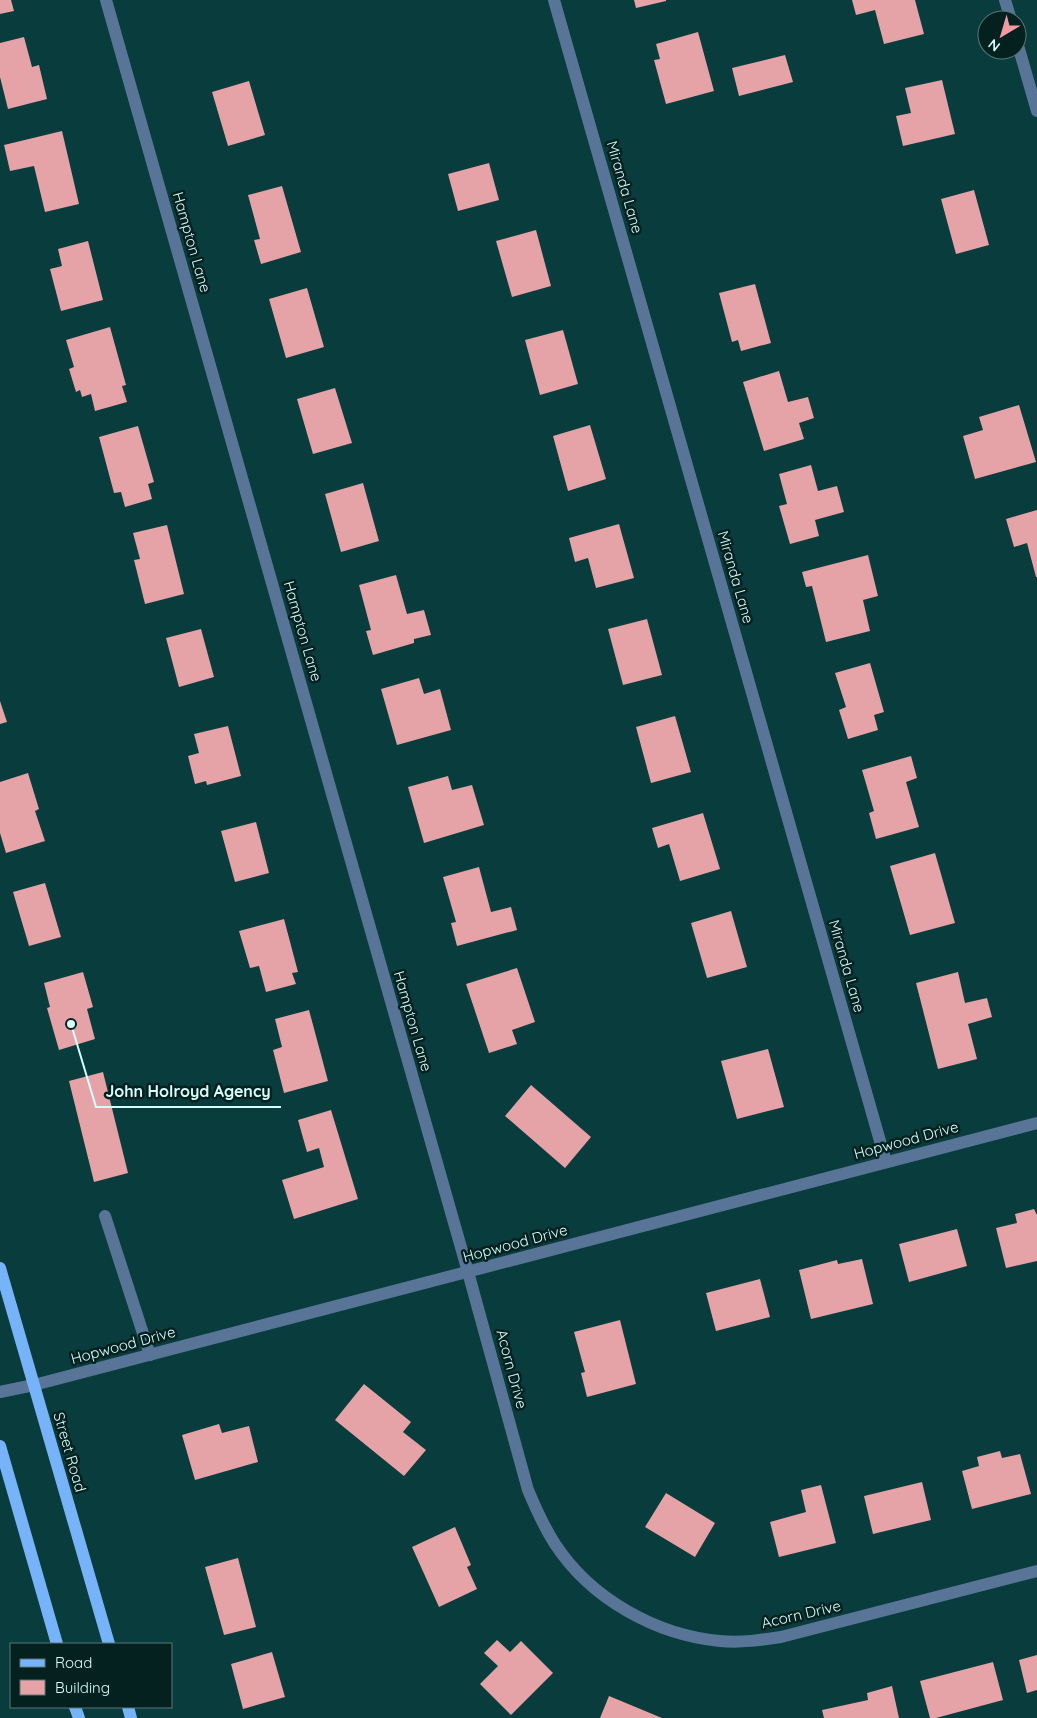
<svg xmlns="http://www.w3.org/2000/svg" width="1037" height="1718" font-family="Quicksand,sans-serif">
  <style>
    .building { fill: #e5a2a7 }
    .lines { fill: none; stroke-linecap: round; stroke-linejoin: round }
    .lane { stroke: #587597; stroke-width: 12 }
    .street { stroke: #587597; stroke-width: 12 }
    .primary { stroke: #77b3f9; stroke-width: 12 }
    .labels { text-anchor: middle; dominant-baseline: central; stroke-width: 5; stroke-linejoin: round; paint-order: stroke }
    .street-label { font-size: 15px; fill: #d5fefd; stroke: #042120 }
    .leader { fill: none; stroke: #d5fefd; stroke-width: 2 }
    .callout-dot { fill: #d5fefd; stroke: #042120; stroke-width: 2 }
    .callout-label { font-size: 16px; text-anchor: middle; font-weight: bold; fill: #d5fefd; stroke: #042120; stroke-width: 5; stroke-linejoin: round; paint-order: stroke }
  </style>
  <rect width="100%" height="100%" fill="#093c3c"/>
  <path class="building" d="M0,0H11L14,11L0,14Z
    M634,0H666V1L636,8Z
    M852,0H915L924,34L884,44L875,10L856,15Z
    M698,32L714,91L666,104L654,60L660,59L656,44Z
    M24,37L32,67L39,65L47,99L8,109L0,77V43Z
    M785,55L793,82L739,96L732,68Z
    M942,80L955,134L903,146L896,116L911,113L905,88Z
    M249,81L265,135L228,146L212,92Z
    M62,131L79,204L45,212L34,166L10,171L4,145Z
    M489,163L499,200L458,211L448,174Z
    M282,186L301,252L261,264L254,240L260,239L248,195Z
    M974,190L989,245L956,254L941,199Z
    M536,230L551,286L512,297L496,241Z
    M88,241L103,300L61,311L50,269L62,266L58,249Z
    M755,284L771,343L741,351L738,340L732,342L719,293Z
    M307,288L324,347L286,358L269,299Z
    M110,327L126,385L122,386L127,402L95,411L91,394L82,397L80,390L76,392L69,369L74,367L66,340Z
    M563,330L578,384L540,395L525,340Z
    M779,371L788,402L808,397L814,418L799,423L804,439L764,451L743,382Z
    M335,388L352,443L313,454L297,399Z
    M1019,405L1036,462L975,479L963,436L983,430L979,417Z
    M590,425L606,479L568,491L553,436Z
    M138,426L154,482L148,484L152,499L125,507L121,492L114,493L99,437Z
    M811,465L818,491L837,486L844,512L815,520L819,536L790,544L779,506L787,504L779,474Z
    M363,483L379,541L341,552L325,494Z
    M1037,510V577H1036L1027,543L1014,547L1006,519Z
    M619,524L634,578L596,588L588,558L575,562L569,538Z
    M167,525L184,594L145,604L134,560L140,559L133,533Z
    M868,555L878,596L863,600L870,631L826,642L812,586L806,587L802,572Z
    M396,575L407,614L424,610L431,635L414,639V643L373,655L366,631L371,630L359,585Z
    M647,619L662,675L623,685L608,629Z
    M201,629L214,677L179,687L166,638Z
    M870,663L884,712L874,715L878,730L848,739L839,710L846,707L835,673Z
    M419,678L424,694L440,689L451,730L397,745L381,689Z
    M0,701L7,722L0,724Z
    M675,716L691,772L651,783L636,727Z
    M228,726L241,776L207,785L206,781L195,784L188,756L199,753L194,734Z
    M911,756L917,778L906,782L919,827L876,839L869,813L874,811L862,770Z
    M28,773L39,809L35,811L45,841L6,853L0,833V782Z
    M448,776L452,790L472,785L484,825L424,843L408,787Z
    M703,813L720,869L680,881L669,844L658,848L652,828Z
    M256,822L269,873L235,882L221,831Z
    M935,853L955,923L910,935L890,866Z
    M479,867L491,912L511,907L517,930L457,946L451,923L456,922L443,877Z
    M45,883L61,937L29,946L13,892Z
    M731,911L747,967L707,978L691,923Z
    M284,919L298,972L292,973L296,984L266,992L259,966L250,968L239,931Z
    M517,968L535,1022L512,1030L517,1044L489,1053L466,984Z
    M83,972L93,1007L87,1009L95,1039L59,1050L47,1008L50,1007L44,983Z
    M958,972L965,1003L987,998L992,1017L968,1024L977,1059L938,1069L916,983Z
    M309,1010L328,1081L284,1093L273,1050L282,1047L275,1019Z
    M768,1049L784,1107L737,1119L721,1061Z
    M103,1072L128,1173L94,1182L69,1081Z
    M531,1085L591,1137L565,1168L505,1116Z
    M331,1110L358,1199L294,1219L282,1180L324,1167L319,1148L307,1152L298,1120Z
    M1034,1209L1037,1215V1261L1006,1268L996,1228L1017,1223L1015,1214Z
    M957,1229L967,1266L909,1282L899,1244Z
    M862,1259L873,1304L811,1319L799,1270L837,1260L838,1264Z
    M760,1279L770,1317L716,1331L706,1293Z
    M620,1320L636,1384L587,1397L581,1373L585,1372L574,1332Z
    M364,1384L411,1422L403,1432L426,1450L404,1476L335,1420Z
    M219,1424L222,1433L249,1426L258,1462L195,1480L182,1435Z
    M1000,1451L1002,1458L1020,1454L1031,1494L972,1509L962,1471L979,1466L977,1457Z
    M922,1482L931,1520L873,1534L864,1496Z
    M821,1485L836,1543L779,1557L770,1522L806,1512L801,1490Z
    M666,1493L715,1523L695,1557L645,1527Z
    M455,1527L471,1565L467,1567L477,1589L439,1607L412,1547Z
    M238,1558L256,1627L224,1635L205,1567Z
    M497,1640L510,1652L521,1641L553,1673L511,1715L480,1684L498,1666L484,1653Z
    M272,1652L285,1697L243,1709L231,1664Z
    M1037,1655V1690L1027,1693L1019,1660Z
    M993,1662L1003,1700L936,1718H930L920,1681Z
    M892,1686L899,1718H824L822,1710L868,1700L867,1693Z
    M609,1696L662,1718H600Z"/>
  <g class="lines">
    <path class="lane" d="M105,1216L150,1355"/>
    <path class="street" d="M106,0L468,1272L528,1490C536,1509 544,1527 555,1544C591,1599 656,1635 720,1641C741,1643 761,1640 781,1637L1037,1571
      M554,0L886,1162
      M1005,0L1011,20
      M1017,42L1037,111
      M0,1392L34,1385L1037,1123"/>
    <path class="primary" d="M0,1268L109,1644
      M0,1446L57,1644
      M75,1707L79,1718
      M128,1707L131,1718"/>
  </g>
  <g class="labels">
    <g class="street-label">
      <text transform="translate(625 187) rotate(74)">Miranda Lane</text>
      <text transform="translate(192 242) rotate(74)">Hampton Lane</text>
      <text transform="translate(736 577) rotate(74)">Miranda Lane</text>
      <text transform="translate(303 631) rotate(74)">Hampton Lane</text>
      <text transform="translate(847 966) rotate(74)">Miranda Lane</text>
      <text transform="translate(413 1021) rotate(74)">Hampton Lane</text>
      <text transform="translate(906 1140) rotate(-15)">Hopwood Drive</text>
      <text transform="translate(515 1243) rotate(-15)">Hopwood Drive</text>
      <text transform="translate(123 1345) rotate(-15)">Hopwood Drive</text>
      <text transform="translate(512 1369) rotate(75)">Acorn Drive</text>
      <text transform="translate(70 1452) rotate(74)">Street Road</text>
      <text transform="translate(801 1614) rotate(-13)">Acorn Drive</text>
    </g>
  </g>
  <path class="leader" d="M71 1024L96 1107H281"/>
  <circle class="callout-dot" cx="71" cy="1024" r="5"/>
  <g class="callout-label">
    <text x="188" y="1097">John Holroyd Agency</text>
  </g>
  <rect x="10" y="1643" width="162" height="65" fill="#042120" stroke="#587978"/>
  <rect x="20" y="1659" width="25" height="8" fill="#77b3f9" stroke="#587978"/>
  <text x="55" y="1668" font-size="15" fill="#d5fefd">Road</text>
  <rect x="20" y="1680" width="25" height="15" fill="#e5a2a7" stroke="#587978"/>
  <text x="55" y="1693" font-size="15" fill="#d5fefd">Building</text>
  <g transform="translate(1002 35) rotate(218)"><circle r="24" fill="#042120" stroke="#587978"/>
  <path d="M0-4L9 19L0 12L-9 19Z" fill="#f49aa3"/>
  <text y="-8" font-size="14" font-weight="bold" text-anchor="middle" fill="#d5fefd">N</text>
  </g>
</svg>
